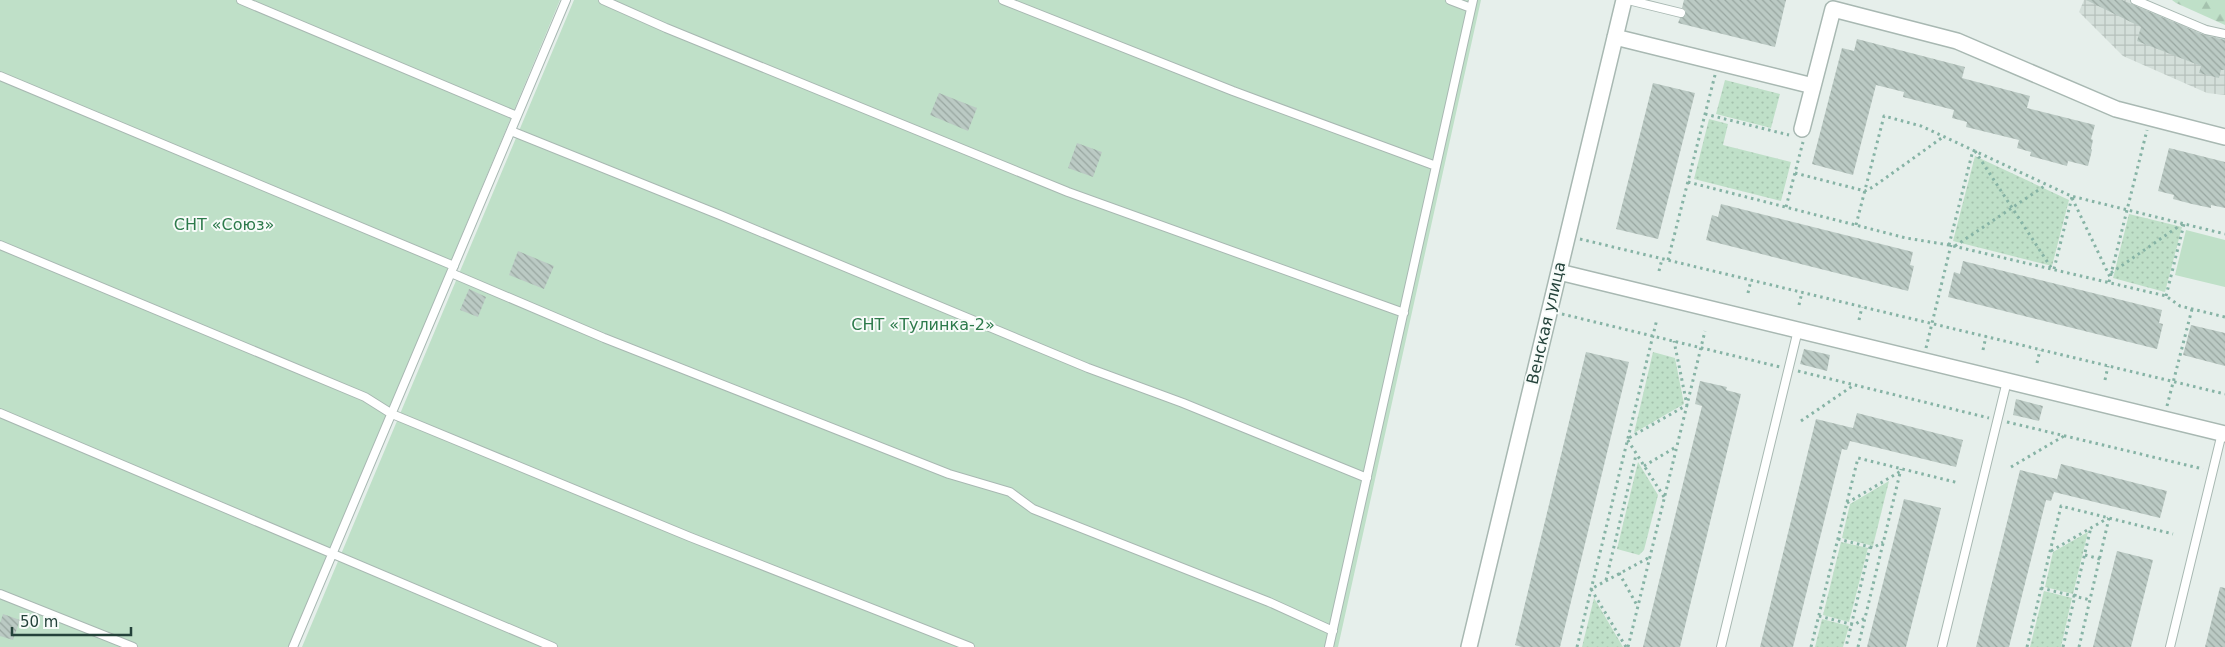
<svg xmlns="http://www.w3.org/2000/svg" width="2225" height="647" font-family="'DejaVu Sans',sans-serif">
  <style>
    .industrial { fill: url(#industrial-grid) }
    .grass { fill: url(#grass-dots) }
    .forest { fill: url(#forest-firs) }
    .garden { fill: #bfe0c8 }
    .building { fill: url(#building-back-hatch) }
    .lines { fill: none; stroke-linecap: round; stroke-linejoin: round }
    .service-casing { stroke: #a8b8b2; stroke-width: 10 }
    .minor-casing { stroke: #a8b8b2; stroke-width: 18 }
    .path { stroke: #86b3a5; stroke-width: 3; stroke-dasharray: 2.5 4; stroke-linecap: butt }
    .service { stroke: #fff; stroke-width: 8 }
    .minor { stroke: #fff; stroke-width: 15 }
    .labels { text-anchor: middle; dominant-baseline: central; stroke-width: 4; stroke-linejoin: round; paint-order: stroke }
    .park-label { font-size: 16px; fill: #2d7a4b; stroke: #f7fbf9 }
    .street-label { font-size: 16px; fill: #24423a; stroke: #f7fbf9 }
  </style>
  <defs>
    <pattern id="industrial-grid" width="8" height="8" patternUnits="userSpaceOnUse" patternTransform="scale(1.25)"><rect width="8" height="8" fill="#d4dfda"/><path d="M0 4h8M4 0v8" fill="none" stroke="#b6c1bc"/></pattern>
    <pattern id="grass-dots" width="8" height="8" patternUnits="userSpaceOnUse" patternTransform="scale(1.25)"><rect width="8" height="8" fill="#bfe0c8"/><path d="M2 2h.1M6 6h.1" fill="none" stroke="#a4c1ad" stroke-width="1.8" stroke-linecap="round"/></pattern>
    <pattern id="forest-firs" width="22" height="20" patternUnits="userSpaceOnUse" patternTransform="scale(1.25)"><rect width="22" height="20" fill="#bfe0c8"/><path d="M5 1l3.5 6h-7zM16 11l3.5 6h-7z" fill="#a4c1ad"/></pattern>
    <pattern id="building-back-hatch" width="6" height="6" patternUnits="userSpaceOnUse" patternTransform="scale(1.25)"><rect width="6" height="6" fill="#bbcac4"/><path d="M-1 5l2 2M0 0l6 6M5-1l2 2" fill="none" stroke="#98a6a0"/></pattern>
  </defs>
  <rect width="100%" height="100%" fill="#e6efeb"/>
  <path class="industrial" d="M2084,0H2144L2225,32V95L2207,93L2123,56L2079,12Z"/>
  <path class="grass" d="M1725,80L1780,94L1771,128L1716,114Z
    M1709,119L1728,124L1723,145L1791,162L1781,201L1694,179Z
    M1975,156L2069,200L2052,266L1953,241Z
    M2129,214L2182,227L2165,292L2113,278Z
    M1653,352L1675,358L1684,404L1634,433Z
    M1638,462L1658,495L1644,550L1639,555L1617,549Z
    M1889,481L1873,546L1842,538L1850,504Z
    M2088,532L2073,594L2045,587L2053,552Z
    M1841,542L1868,548L1849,622L1823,615Z
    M2044,591L2072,598L2061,647H2030Z
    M1594,598L1623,647H1582Z
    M1822,619L1849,626L1843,647H1815Z"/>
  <path class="forest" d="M2172,0H2225V25L2176,3Z"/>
  <path class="garden" d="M0,0H560L290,647H0Z
    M574,0H1481L1338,647H302Z
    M2186,230L2225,240V287L2175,275Z"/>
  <path class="building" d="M1684,0H1786L1775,47L1678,23L1680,18L1686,15V11L1682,8Z
    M2086,0H2122L2204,35L2225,40V70H2221L2219,78L2199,73L2201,66L2137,41L2141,27Z
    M1857,39L1965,67L1962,78L2030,96L2027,108L2095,125L2091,139L2093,140L2091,149L2092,150L2088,166L2068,161L2067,166L2030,156L2031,152L2017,148L2019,140L1966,127L1967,122L1952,118L1954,110L1903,97L1904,92L1876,85L1853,175L1812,164L1842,48L1854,51Z
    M1653,83L1695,93L1658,239L1616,229Z
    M939,93L977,108L968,131L930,115Z
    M1077,143L1102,152L1093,177L1068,168Z
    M2169,148L2225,162V208L2211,205V208L2192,204L2173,199L2174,195L2158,191Z
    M1721,204L1913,252L1910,265L1914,266L1908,291L1706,240L1712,215L1718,217Z
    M518,251L554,266L544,289L509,275Z
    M1963,261L2162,310L2159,323L2163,324L2157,349L1948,297L1954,272L1960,274Z
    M469,289L486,297L478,317L460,310Z
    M2191,325L2225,333V366L2183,355Z
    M1804,349L1830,355L1827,371L1800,364Z
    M1586,352L1629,362L1560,647H1522L1515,645Z
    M1700,381L1727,387L1726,390L1741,394L1680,647H1643L1702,406L1695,404Z
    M2016,399L2043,406L2039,421L2013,415Z
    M1857,413L1963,440L1956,467L1850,441L1847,450L1842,449L1793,647H1760L1816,419L1853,428Z
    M2061,464L2167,491L2160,518L2054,492L2051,501L2046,500L2009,647H1976L2020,470L2057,479Z
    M1904,499L1941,508L1906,647H1867Z
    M2117,551L2153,560L2131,647H2093Z
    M2220,587L2225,588V647H2205Z
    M3,614L20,620L13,640L0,636V623Z"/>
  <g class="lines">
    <g class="service-casing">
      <path id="service" d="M241,0L517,116
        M603,0L666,28L1068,192L1404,313
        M1003,0L1233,91L1436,166
        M1450,0L1471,8
        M1628,0L1681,13
        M2135,0L2206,30L2225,34
        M0,76L454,266
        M511,131L720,215L1088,368L1183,403L1367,478
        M0,245L365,397L392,414L690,537L970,647
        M451,273L604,338L949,474L1010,492L1033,509L1269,602L1333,631
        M0,413L553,647
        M0,594L133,647
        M293,647L566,0
        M1329,647L1473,0
        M1721,647L1798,330
        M1942,647L2007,381
        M2170,647L2222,433"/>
    </g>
    <g class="minor-casing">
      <path id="minor" d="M1615,37L1813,86
        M1802,129L1833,9L1957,41L2116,109L2225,137
        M1559,272L2225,434
        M1469,647L1624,0"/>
    </g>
    <path class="path" d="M1705,114L1789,135
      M1975,151L2052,269
      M1795,173L1865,191L1873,187L1943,137
      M1688,182L1906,238L1949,245L2166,296L2180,306L2225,317
      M2072,198L2110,277
      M1786,207L1803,142
      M1856,225L1884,116L1921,126L2071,196L2225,234
      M1580,239L2225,394
      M1949,245L1973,150
      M1955,246L2046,185
      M1668,260L1715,75
      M2054,269L2072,197
      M1659,271L1662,259
      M2111,273L2182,224
      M2109,282L2147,130
      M1748,293L1751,280
      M2166,296L2184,224
      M1799,305L1802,292
      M1562,314L1780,367
      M1859,320L1862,307
      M1926,348L1951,245
      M1983,350L1986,336
      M2037,363L2040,350
      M1798,371L1989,418
      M2105,380L2108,366
      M2167,406L2192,309
      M1801,421L1854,385
      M2007,422L2203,469
      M1644,466L1676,447
      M2011,467L2064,436
      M1664,497L1627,439L1687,405L1674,341
      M1847,503L1901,471
      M1838,539L1870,547L1846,647
      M1870,547L1873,548L1883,542
      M2051,551L2108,518
      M2085,555L2100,559
      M1619,573L1638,607
      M1606,580L1636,455
      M2041,588L2090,600
      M1819,616L1854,625L1865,618
      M1577,647L1657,319
      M1626,647L1591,589L1650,557
      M1628,647L1705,331
      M1811,647L1858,458L1959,483
      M1858,647L1901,469
      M2027,647L2061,506L2173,534
      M2063,647L2091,527
      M2079,647L2109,518"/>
    <use href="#service" class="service"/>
    <use href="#minor" class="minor"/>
  </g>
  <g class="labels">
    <g class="park-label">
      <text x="224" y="224">СНТ «Союз»</text>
      <text x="923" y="324">СНТ «Тулинка-2»</text>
    </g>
    <g class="street-label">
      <text transform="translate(1546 323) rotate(-77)">Венская улица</text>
    </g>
  </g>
  <path d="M12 627v8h119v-8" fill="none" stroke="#24423a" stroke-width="2.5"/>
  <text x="20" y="627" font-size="15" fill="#24423a" stroke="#f7fbf9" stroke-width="4" paint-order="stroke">50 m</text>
</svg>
